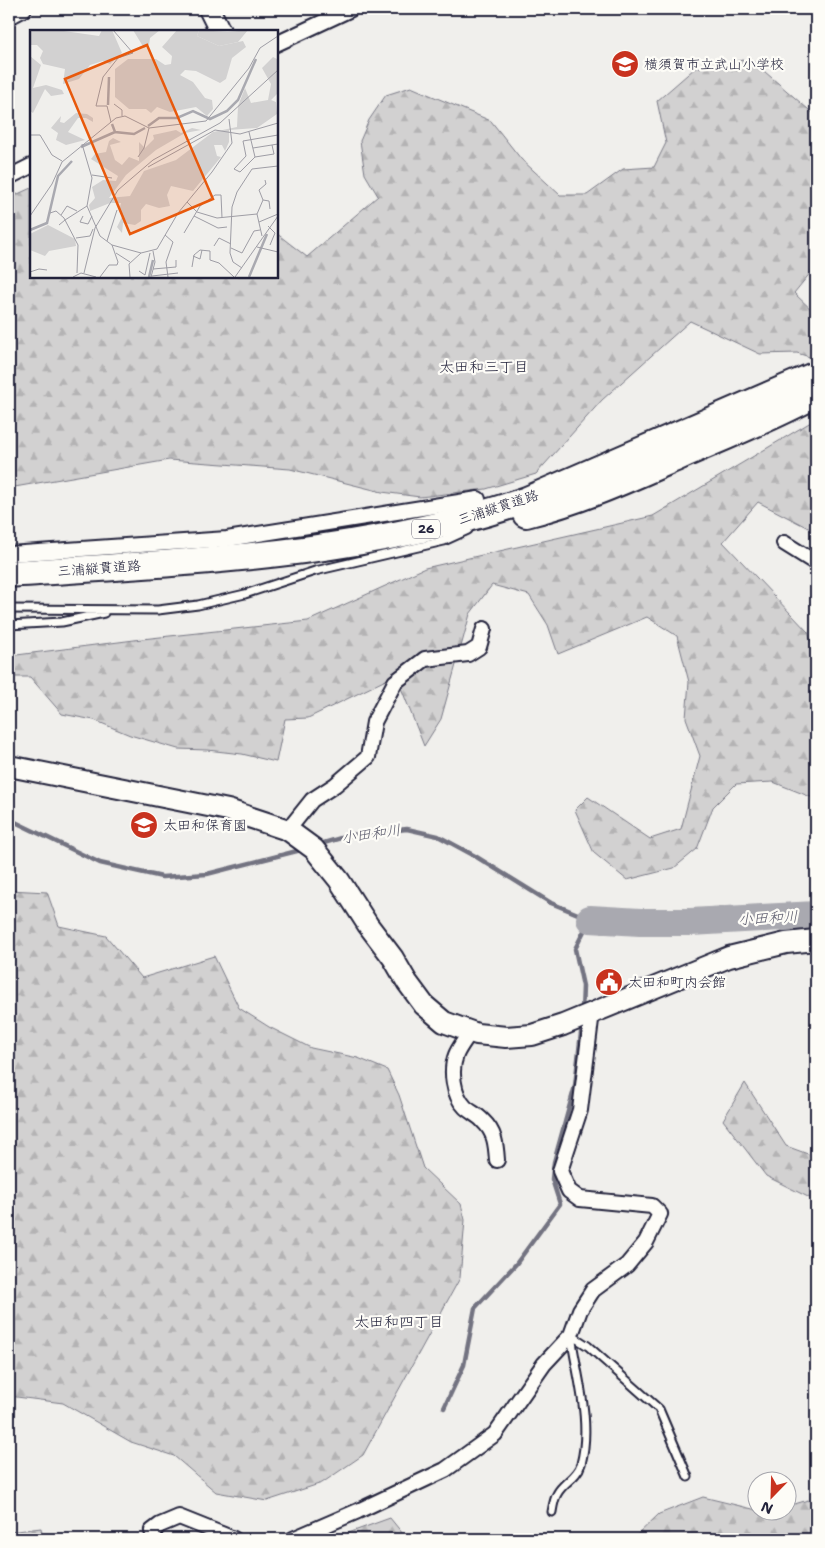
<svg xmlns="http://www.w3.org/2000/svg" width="825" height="1548" font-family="'Shantell Sans','Klee One',sans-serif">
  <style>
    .forest { fill: url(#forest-firs); stroke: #7a7a86 }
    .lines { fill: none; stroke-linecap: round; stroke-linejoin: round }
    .stream { stroke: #737381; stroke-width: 4.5 }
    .river { stroke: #a9a9b0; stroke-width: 28 }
    .lane-casing { stroke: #22223b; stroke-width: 11 }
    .street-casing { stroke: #22223b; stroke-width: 18 }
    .secondary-casing { stroke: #22223b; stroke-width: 24 }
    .highway-casing { stroke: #22223b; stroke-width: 30 }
    .lane { stroke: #fdfcf7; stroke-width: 7 }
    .street { stroke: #fdfcf7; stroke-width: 14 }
    .secondary { stroke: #fdfcf7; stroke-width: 20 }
    .highway { stroke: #fdfcf7; stroke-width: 26 }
    .labels { text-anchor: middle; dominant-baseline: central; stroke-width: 4.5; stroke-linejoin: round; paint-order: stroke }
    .shield { fill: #fdfcf7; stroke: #646373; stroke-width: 1 }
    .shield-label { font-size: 12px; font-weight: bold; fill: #22223b }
    .poi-label { font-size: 14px; fill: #22223b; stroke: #fdfcf7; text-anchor: start }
    .street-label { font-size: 14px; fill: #22223b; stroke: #fdfcf7 }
    .neighbourhood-label { font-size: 15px; fill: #22223b; stroke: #fdfcf7 }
    .water-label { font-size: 15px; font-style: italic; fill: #58586a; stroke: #fdfcf7 }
    .inset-river { fill: none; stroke: #a9a9b0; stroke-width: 2.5 }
    .inset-road { fill: none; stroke: #9e9da5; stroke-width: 1 }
    .view { fill: #e8590c; fill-opacity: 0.15; stroke: #e8590c; stroke-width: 2.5 }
    .inset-edge { fill: none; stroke: #22223b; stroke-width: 2.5 }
  </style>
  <defs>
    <pattern id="forest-firs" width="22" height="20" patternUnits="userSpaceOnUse" patternTransform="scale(1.25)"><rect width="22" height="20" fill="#d2d1d1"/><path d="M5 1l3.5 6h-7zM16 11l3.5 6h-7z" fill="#b4b3b4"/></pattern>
  </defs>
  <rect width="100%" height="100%" fill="#f0efec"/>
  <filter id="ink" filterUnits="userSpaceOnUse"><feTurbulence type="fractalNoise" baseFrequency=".02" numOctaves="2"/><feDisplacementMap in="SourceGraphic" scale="10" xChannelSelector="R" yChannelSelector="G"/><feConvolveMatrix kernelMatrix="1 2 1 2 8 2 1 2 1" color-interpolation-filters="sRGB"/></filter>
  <g filter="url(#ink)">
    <path class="forest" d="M750,59L816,116V266L794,293L816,314V359L797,353L760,354L690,321L602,400L536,474L486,489L420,497L382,492L290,469L169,460L9,488V198L31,188V276H276V233L307,257L378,196L365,174L360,141L369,120L386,95L411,87L491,121L521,159L560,195H587L623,169L654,167L666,143L657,101L695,68Z
      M816,419V532L758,502L723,542L808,632L816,657V799L773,782L736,784L713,807L697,849L674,868L627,880L594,853L575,810L588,797L650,839L681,829L700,756L686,718L689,682L677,636L647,617L558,654L548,625L529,595L492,585L470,614L441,719L424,746L396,675L308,718L285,719L276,762L242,754L207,750L178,749L130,735L94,720L62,714L30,677H9V656L142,639L308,621L425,568L653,516Z
      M9,890L47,892L59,926L106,936L142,978L214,956L239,1008L269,1027L311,1048L358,1058L387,1070L399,1095L423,1168L461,1204L465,1220L460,1278L363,1455L322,1483L267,1501L216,1492L174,1456L131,1442L63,1403L9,1396Z
      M745,1083L786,1146L816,1157V1201L766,1176L723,1120Z
      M703,1497L765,1512L788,1510V1506L808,1500L816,1506V1539H633L659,1514Z
      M390,1518L407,1539H332Z
      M41,1528L43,1539H9V1532Z"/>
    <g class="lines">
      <path class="stream" d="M9,819L100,863L162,877L207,874L305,849
        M317,845L351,835L407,829L438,836L475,856L551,903L590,919L575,949L583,986L582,1012
        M444,1408L464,1365L475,1308L516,1264L560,1204L552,1179L554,1162L575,1086L582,1024"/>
      <path class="river" d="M590,919L640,922H691L816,915"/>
      <g class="lane-casing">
        <path id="lane" d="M9,609L158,610L198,605L245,594L315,571L444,541L468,530
          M9,625L62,622L104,613
          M571,1335L588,1346L659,1409L688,1477
          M552,1512C553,1506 554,1499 557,1494C563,1482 577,1478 581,1464C592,1422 577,1377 571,1335"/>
      </g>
      <g class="street-casing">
        <path id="street" d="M9,17L24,9
          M276,44L351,9
          M9,177L31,166
          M784,543L816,563
          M9,554L227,539L478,499
          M288,830L312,800L335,785L368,757L374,722L395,682L425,659L468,654L479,647L484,629
          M470,1032C466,1039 459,1047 456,1055C450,1070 453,1095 465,1107C470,1112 478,1115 483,1121C495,1132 496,1145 497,1160
          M155,1539L152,1531L160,1525L179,1517L234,1539
          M293,1539L358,1511L445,1470L495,1434L544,1364L571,1335L580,1310L593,1290L627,1265L646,1242L660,1214L652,1206L580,1199L569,1191L560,1171L580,1110L592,1012"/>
      </g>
      <g class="secondary-casing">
        <path id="secondary" d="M209,9L220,31
          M9,766L228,810L288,830L314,849L339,880L368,925L393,958L407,982L424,1005L444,1022L477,1034L506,1037L532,1035L563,1025L729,957L786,943L816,940"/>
      </g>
      <g class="highway-casing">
        <path id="highway" d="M526,514C580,501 630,478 680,456C726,436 772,418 816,394
          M9,574C183,562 361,557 527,500L816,375"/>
      </g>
      <use href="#lane" class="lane"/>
      <use href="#street" class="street"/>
      <use href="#secondary" class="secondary"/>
      <use href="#highway" class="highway"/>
    </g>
  </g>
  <defs>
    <g id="school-disc" transform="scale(1.4375)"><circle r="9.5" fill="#c8321e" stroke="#fdfcf7"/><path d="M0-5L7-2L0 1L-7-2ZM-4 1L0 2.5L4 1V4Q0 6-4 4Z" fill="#fff"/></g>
    <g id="civic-disc" transform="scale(1.4375)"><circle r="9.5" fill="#c8321e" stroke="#fdfcf7"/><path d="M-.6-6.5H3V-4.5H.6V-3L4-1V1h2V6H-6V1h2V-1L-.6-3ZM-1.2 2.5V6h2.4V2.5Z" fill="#fff"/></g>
  </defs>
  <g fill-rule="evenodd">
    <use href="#school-disc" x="625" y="64"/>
    <use href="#school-disc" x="144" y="825"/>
    <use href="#civic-disc" x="609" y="982"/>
  </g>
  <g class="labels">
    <rect class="shield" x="412" y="519.5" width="28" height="19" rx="4"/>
    <g class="shield-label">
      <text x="426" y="529">26</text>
    </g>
    <g class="poi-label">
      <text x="644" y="64">横須賀市立武山小学校</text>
      <text x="163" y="825">太田和保育園</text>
      <text x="628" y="982">太田和町内会館</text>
    </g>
    <g class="street-label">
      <text transform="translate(498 507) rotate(-18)">三浦縦貫道路</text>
      <text transform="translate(99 568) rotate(-4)">三浦縦貫道路</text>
    </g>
    <g class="neighbourhood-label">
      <text x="484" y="367">太田和三丁目</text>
      <text x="399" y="1322">太田和四丁目</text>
    </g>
    <g class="water-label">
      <text transform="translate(371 834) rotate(-8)">小田和川</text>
      <text transform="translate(768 918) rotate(-3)">小田和川</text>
    </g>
  </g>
  <g transform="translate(30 30)">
    <rect width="248" height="248" fill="#f0efec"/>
    <path d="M27,0L69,6L72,0H82L92,23L80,34L73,31L60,35L49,49L33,54L35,39L13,34L10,28L13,21L7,15H0L1,0ZM103,0L117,1L130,0L120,8L119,15L114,18ZM147,0H169L167,6L189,16L213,11L216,17L202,28L196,49L190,53L166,41L155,40L150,45L163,52L175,68L182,70L183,79L177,86L166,77L140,82L127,77L121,83L116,79H99L85,67V39L98,29H126L135,35L141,34L142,26L132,17ZM0,26L11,35L3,58L16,55L32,60L34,64L21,66L15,59L3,83L0,81ZM243,27L247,29V64L241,70L246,72L247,84L227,98L199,100V112L195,121L192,115H184L187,126L191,127L163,161L141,156L137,165L140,176L129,178L116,174L111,180V191L105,195L93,193L92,203L87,197L93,185L89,181L91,173H80L60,181L59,175L65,168L62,157L73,150L86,151L88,146L61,129L65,124L76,122L79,111L83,108L91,112L80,115L85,130L92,135L99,127L109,131V112L115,118L124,109L123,105L146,100L151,103L162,98L171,100L155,103L126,120L96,145L79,168L100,166L114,141L146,130L183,102L207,97L208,76L215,58L221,73L238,70L241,54L232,38ZM46,83L57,84L63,88V92L56,88H48L38,102L55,110L36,115L26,110L28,103L21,98L31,86L30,92L34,93ZM18,195L45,209L46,216L19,221L15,226L0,220V204Z" fill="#d2d1d1"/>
    <path d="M169,0L198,2L218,0L208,12L189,16L167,6Z" fill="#d2d1d1"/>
    <path class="inset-river" d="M78,75L79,47M82,94L85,102L104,104L115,98M118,96L129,88H147L163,81L180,89L197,81L208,70L226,29M51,117L85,102M0,200L17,193L28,146L42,131M119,247L123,230M219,247L237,204"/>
    <path class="inset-road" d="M84,74L92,80V86M81,92L77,76H66L73,47L88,28L103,23L83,0M219,102L225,127M0,105H10L22,125L32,131M52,114L62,148L57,176L70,206L82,215L88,232L87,235H79L70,247M242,115L244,124L225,127L210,142L204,139L216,126L213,111L248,105M223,118L248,114M108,127L114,118L119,98M118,137L185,100L210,104L248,93M62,145L82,148M233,170L229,160L236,154L235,150M157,172L167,182L187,188L227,184L232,206M20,183L26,181L34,188L35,190L29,195M227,184L233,170L239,171L240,179M31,185L37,176L47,181M0,186L22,154L32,132L86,88L95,86L119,98L176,91L219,38L230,18L248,6M53,186L50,192L58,194L62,186M164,186L188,198L197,197M229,192L248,184M238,196L245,203L240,215M154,203L170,176L185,165H191L192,188M135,205L143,212L136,232L138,247M46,208L60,206L63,199M77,211L87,180M82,215L111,223L127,219L148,183L182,142L202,113L199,89M184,216L189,208L201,214M227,217L248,222M201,218L212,223L224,201L230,200M86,223L100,232M163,226L170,229L172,220M162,237L164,225L170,220L180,221V230L189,233L204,247M212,238L203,232L200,223L202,177L207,162L222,139L248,136M123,239L146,237V230M109,241L115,245L120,223M0,242L9,239L17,240M47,243L48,215L35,190L57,176M54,243L65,198L88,160L123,130L190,93L248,40M122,246L148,243M43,247L51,243L66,247M100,247L99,234L111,223M121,247L125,232L123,221M205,247L248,186"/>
    <path class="view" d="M117,15L183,169L100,204L35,49Z"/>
    <rect width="248" height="248" class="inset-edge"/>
  </g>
  <rect width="825" height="1548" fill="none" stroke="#fdfcf7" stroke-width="30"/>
  <rect x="15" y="15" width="795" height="1518" fill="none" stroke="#22223b" stroke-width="2" filter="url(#ink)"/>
  <g transform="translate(772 1496) rotate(203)"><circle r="24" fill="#fdfcf7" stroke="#a5a5ac"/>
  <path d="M0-4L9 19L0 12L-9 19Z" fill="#c8321e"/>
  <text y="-8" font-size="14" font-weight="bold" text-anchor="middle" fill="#22223b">N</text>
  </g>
</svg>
